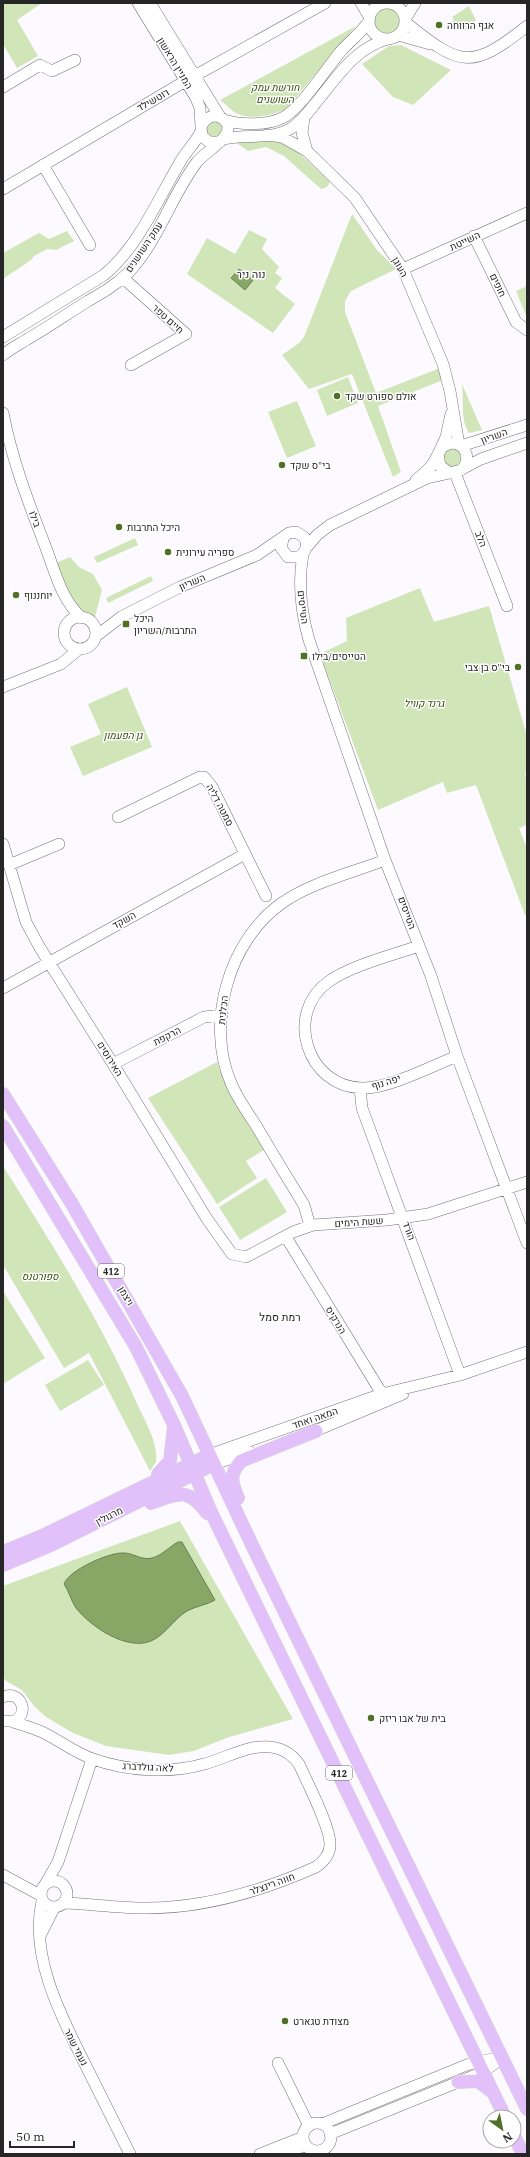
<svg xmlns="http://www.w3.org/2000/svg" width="530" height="2157" font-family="'IBM Plex Serif',Heebo,serif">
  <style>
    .green { fill: #d0e6b9 }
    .water { fill: #88a766; stroke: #6b8053 }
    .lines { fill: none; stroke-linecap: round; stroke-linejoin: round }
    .minor-casing { stroke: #757377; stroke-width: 12 }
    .major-casing { stroke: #d8d8d8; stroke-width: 14 }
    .minor { stroke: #fff; stroke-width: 11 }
    .major { stroke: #e2c0f9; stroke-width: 13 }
    .poi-dot { fill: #507026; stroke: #fff; stroke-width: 1.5 }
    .labels { text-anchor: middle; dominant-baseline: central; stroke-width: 3; stroke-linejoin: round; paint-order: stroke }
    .shield { fill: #fff; stroke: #686768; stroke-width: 1 }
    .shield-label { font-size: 9px; font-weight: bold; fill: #272627 }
    .poi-label { font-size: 10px; fill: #272627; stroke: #fff; text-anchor: start }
    .street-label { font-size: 10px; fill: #272627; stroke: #fff }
    .park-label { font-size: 10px; font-style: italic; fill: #2e4a00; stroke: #fff }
    .neighbourhood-label { font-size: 11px; fill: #272627; stroke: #fff }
  </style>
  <rect width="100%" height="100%" fill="#fcfafe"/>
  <path class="green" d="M3,3H42L17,20L38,56L17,68L3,44Z
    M469,6L476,20L465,31L452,22L454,20L452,17Z
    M373 21a14 14 0 1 1 28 0a14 14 0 1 1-28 0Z
    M356,26L286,109C273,115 252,120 238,114C232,112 226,104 220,100Z
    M401,45L451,70L413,105L393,97L362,64L389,46Z
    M219,119L226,132L212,141L203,127L204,123Z
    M274,141L287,142L330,182L327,187L321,189L284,156L266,147L248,151L235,142Z
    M352,214L377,250L396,269L351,291L345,301V312L376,393L440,368L443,380L378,406L401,472L393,477L352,374L309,389L282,355L299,343L304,337Z
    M249,230L267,239L262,249L279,267L275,273L282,278L275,288L295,304L273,333L187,274L207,238L235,254Z
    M67,231L74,241L56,250L47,249L34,256L31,260L3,279V253L39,233L49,239Z
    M527,286V318L516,291Z
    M348,377L358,403L327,416L317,390Z
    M462,384L482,430L469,433C460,419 464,400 462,384Z
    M297,401L316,446L287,458L268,412Z
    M454,448L462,452V463L454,469L445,466L442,456L446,450Z
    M135,538L138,545L97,563L94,557Z
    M70,557L79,567L93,574L102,590L95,617C70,615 63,582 56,563Z
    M151,576L153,581L108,603L106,598Z
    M420,588L434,622L489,606L527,736V772L525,773L527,783V825L519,828L527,848V915H525L476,785L447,793L443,782L378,810L320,654L347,641L346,618Z
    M127,687L152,747L83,776L70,747L101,734L88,704Z
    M217,1062L228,1091L264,1150L246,1161L257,1178L217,1204L148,1098Z
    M3,1166C52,1244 102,1323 139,1408C147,1425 158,1443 156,1462L150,1471L89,1353L64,1368L3,1265Z
    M266,1178L287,1212L240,1240L219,1207Z
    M3,1291L45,1358L3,1384Z
    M88,1360L104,1385L60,1411L45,1385Z
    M180,1521L293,1719L229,1737L194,1751L169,1755L106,1746L73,1733L46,1717L35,1707L22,1690L6,1681L3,1677V1586Z"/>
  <path class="water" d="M239,269L253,280L245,290L231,278Z
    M178,1542H182L215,1600C207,1605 196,1606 187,1611C174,1619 165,1635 151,1641C127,1651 91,1627 76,1608C71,1601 69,1591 64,1584C69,1570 108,1553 122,1553C132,1552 142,1561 152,1558C161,1556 169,1547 178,1542Z"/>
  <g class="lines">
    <g class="minor-casing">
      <path id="minor" d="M138,3L196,98L200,108L201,127
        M150,3L220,117
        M361,3L370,18
        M369 21a18 18 0 1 1 36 0a18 18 0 1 1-36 0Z
        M405,19L415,3
        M405,22C459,65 470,72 527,26
        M398,35L430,44
        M3,87L40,65L52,71L75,60
        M304,118L302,133L307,151
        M224,120C240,125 268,126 284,117C302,107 327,67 342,50C351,40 362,32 369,21
        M267,135L282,137L307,151L355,198L403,269L443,364L450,391L459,445
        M224,139C246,134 271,140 290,129C300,123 307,114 314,105C336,79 354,48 388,39
        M43,165L90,245
        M3,189L182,83L325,3
        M474,236L516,322L527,330
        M403,269L527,213
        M123,278L186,334L131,365
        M3,337L104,275C138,247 157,201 179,164C185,152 195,144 201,131
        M3,355C10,349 18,345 26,340C47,328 67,314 88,301C102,293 116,285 128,273C158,242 171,196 197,162C205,151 241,134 223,119C214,112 205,118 201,127L202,136L209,142H220
        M3,413C12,460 29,504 46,548C55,572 62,601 82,618
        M461,446L527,425
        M440,450L446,437L451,414
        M464,468L481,459L527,443
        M455,473L507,606
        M416,480C422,475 428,470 432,465C437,458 439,448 446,445C463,437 474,459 461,470L450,473L440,466L438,454
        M306,548L317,535L330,525L427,478L450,473
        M303,554C298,582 301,612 309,640L385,860L431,976L457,1056L527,1243
        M64 633a16 16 0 1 1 32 0a16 16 0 1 1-32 0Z
        M95,637L121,617L180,587L257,555L289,533L296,532L304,537C309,545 306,553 298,557H288L281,548L283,539
        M3,687L61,664L79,649
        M118,817L200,777H204L212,787L266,896
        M3,844L26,922L40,948L113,1064L207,1219L232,1254L246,1257L293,1232L313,1225L387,1220L428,1214L527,1182
        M9,865L59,844
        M419,946C392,955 350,966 328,982C284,1014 307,1087 362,1088C388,1089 432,1066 457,1056
        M3,988L245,854
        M113,1064L204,1017L222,1015
        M360,1088L362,1108L460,1375
        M310,1226L304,1205C288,1179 272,1153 257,1127C248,1113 237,1098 231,1083C205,1023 229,940 282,903C312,882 352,873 385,860
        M286,1237L379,1389L388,1399
        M308,1434L403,1394
        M209,1455L382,1394L460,1375L527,1352
        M214,1464L250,1452
        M3,1697C20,1690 30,1712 15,1721H3
        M13,1722C23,1725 33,1728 42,1732C59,1740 75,1753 93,1759C127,1771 170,1774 204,1764C219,1760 233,1753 248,1749C268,1744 286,1746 299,1764C307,1782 331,1828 330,1845C330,1854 323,1862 316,1867C262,1891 206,1908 147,1908C119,1908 92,1904 64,1903
        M3,1875L40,1895
        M41 1894a13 13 0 1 1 26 0a13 13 0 1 1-26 0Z
        M46,1883L58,1862L92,1759
        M42,1901C29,1958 63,2020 88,2070C102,2098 116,2126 130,2154
        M41,1934L54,1908
        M278,2063L309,2126
        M303 2137a14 14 0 1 1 28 0a14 14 0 1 1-28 0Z
        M322,2124L469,2064L502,2057
        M330,2134L483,2072L502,2058
        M260,2154L303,2137
        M283,2154L306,2145"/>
    </g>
    <g class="major-casing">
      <path id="major" d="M3,1094L72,1204L182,1396L252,1545L527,2109
        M3,1126L136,1347L174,1425L211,1512L505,2117
        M158,1474L170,1461L174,1427
        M238,1498C231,1482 229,1475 241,1461L316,1431
        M151,1503C178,1493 188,1487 207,1513
        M3,1552L42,1536L209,1455
        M3,1565L51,1545L214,1464
        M458,2082L478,2081L491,2091
        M514,2136L523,2154"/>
    </g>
    <use href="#minor" class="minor"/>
    <use href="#major" class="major"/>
  </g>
  <g class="poi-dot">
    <circle cx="439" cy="25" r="4"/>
    <circle cx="337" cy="396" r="4"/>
    <circle cx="282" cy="465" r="4"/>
    <circle cx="119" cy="527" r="4"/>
    <circle cx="168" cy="552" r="4"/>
    <circle cx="16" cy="595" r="4"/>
    <rect x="122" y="620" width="8" height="8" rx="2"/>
    <rect x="300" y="652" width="8" height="8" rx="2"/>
    <circle cx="518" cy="667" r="4"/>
    <circle cx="371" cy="1718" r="4"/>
    <circle cx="285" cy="2021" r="4"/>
  </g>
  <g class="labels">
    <g class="shield">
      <rect x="98" y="1264" width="26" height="14" rx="3"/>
      <rect x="326" y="1766" width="26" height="14" rx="3"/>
    </g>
    <g class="shield-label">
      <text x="111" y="1271">412</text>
      <text x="339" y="1773">412</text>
    </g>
    <g class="poi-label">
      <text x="447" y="25">אגף הרווחה</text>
      <text x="345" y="396">אולם ספורט שקד</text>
      <text x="290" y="465">בי"ס שקד</text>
      <text x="127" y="527">היכל התרבות</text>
      <text x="176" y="552">ספריה עירונית</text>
      <text x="24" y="595">יוחננוף</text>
      <text x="134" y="618">היכל<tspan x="134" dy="12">התרבות/השריון</tspan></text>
      <text x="312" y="656">הטייסים/בילו</text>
      <text x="510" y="667" text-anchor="end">בי"ס בן צבי</text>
      <text x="379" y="1718">בית של אבו ריזק</text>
      <text x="293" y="2021">מצודת טגארט</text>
    </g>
    <g class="street-label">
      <text transform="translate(175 63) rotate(59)">המניין הראשון</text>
      <text transform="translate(153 100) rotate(-30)">רוטשילד</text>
      <text transform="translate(465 241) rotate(-25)">השייטת</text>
      <text transform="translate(144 247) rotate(-56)">עמק השושנים</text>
      <text transform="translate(400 267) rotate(60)">העוגן</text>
      <text transform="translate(498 285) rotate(64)">חופים</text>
      <text transform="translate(168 319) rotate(42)">חיים טפר</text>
      <text transform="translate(494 436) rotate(-20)">השריון</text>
      <text transform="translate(35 519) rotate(69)">בילו</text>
      <text transform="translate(481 539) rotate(69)">הלב</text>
      <text transform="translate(192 582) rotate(-23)">השריון</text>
      <text transform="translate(303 607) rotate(83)">הטייסים</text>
      <text transform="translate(220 805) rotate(62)">סמטה דליה</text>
      <text transform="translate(407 913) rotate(70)">הטייסים</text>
      <text transform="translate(124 920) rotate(-29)">השקד</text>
      <text transform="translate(223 1010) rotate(-83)">הכלנית</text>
      <text transform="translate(167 1036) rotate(-27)">הרקפת</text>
      <text transform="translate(110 1059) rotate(58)">האירוסים</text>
      <text transform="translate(386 1082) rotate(-17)">יפה נוף</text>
      <text transform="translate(359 1222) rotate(-4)">ששת הימים</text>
      <text transform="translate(409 1231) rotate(70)">הורד</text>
      <text transform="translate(126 1296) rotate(59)">ויצמן</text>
      <text transform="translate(336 1320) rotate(59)">הנרקיס</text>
      <text transform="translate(315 1418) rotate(-19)">המאה ואחד</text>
      <text transform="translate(109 1516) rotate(-27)">מרגולין</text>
      <text transform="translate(148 1767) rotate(3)">לאה גולדברג</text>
      <text transform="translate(272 1884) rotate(-20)">חווה רינצלר</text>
      <text transform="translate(76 2047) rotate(63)">נעמי שמר</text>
    </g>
    <g class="park-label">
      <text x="275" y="87">חורשת עמק<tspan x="275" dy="12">השושנים</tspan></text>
      <text x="424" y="703">גרנד קוויל</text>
      <text x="123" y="735">גן הפעמון</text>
      <text x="40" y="1276">ספורטנס</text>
    </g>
    <g class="neighbourhood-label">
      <text x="251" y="274">נוה ניר</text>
      <text x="280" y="1317">רמת סמל</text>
    </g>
  </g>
  <rect width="530" height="2157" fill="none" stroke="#272627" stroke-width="8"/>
  <g transform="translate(502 2129) rotate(147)"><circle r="19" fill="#ffffff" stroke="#a9a8a9"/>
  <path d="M0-3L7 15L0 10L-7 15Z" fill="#507026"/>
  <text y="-6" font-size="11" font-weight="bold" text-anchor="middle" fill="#272627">N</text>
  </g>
  <path d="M10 2141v6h64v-6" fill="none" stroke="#272627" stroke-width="2"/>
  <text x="16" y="2141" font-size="12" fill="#272627" stroke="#ffffff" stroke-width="3" paint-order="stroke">50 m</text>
</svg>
